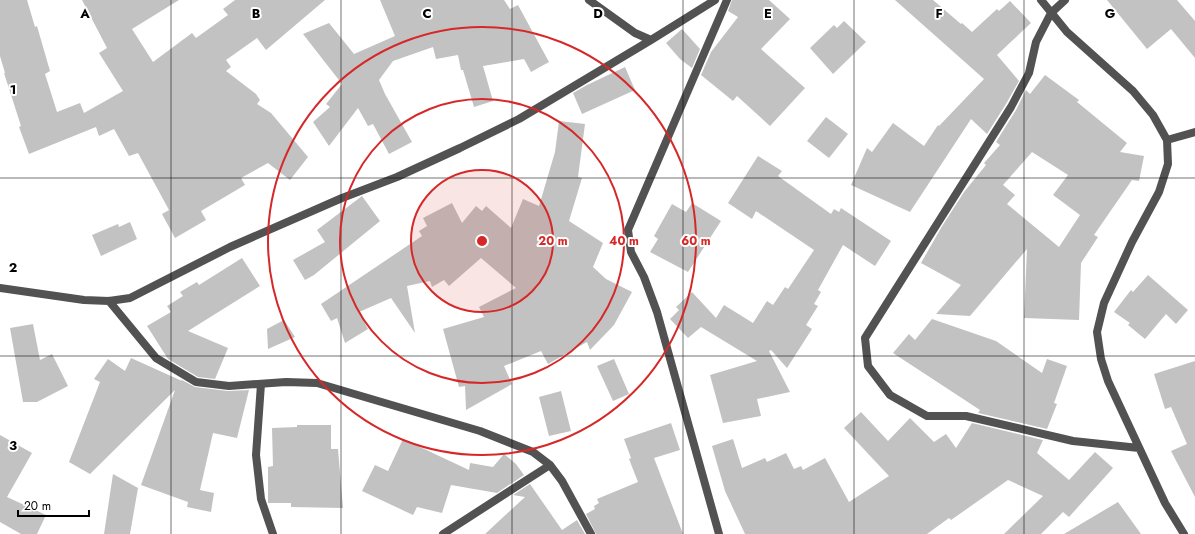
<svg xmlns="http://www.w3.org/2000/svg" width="1195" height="534" font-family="Jost,sans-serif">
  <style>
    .building { fill: #c2c2c2; fill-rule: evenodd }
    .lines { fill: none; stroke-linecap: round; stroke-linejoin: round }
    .minor { stroke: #525252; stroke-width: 8 }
    .grid { fill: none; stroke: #000; stroke-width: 1; stroke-opacity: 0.55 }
    .ring { fill: none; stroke: #d62828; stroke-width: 2 }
    .grid-label { font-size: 13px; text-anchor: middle; font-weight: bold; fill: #000; stroke: #fff; stroke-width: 4; stroke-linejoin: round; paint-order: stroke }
    .centre { fill: #d62828; stroke: #fff; stroke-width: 2 }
    .ring-label { font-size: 12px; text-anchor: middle; font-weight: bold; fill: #d62828; stroke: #fff; stroke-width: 4; stroke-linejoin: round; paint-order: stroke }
  </style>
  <rect width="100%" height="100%" fill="#fff"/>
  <path class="building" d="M0,0H27L35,27L37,26L50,71L45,74L57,112L80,103L84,113L123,91L99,53L107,48L82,0H179L132,29L153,62L192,33L196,38L228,15L223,9L235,0H325L266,50L257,38L226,60L231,67L226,71L256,94L260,100L257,104L271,113L308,157L290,180L268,163L241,178L245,185L201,211L206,220L175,238L162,214L169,210L138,153L129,156L114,129L99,136L96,127L29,154L19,127L21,126L4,73H5L0,56Z
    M380,0H504L510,9L518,5L549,62L531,72L524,59L483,66L493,101L474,107L463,70H461L458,55L436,59L433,47L393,61L379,80L385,94L412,142L389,154L373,124L368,126L358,108L329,146L313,122L330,107L326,104L342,84L303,34L329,23L354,54L395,36Z
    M732,0H769L790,19L761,49L805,88L770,126L737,96L733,101L701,75L711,52L738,17L728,11Z
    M895,0H933L961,24L962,23L972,32L997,9L999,11L1010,1L1031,23L997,55L1019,81L1006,104L987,134L971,119L910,212L851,185L867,148L872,152L893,123L924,146L938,125L939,126L984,79Z
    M1107,0H1177L1195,21V58L1171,29L1147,49Z
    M844,21L866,42L833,74L810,48L834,25L837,28Z
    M682,29L700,49L692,68L680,59L666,43Z
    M625,67L635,90L582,114L573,93L587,85Z
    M1045,75L1079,100L1077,102L1127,143L1120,152L1144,156L1139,181L1132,180L1094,235L1098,237L1081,263L1079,320L1024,318L1027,249L970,316L936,314L961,285L921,263L941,228L964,192L986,165L984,163L1000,145L996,142L1016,110L1026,90L1030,94ZM1032,152L1068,175L1053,195L1080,215L1059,247L1007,204L1015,195L1003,185Z
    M826,117L848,134L829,158L807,141Z
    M559,121L585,124L578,177L582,178L569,221L603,243L593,267L606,279L632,292L614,325L590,350L587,342L548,364L541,351L504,366L512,384L466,410L465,386L459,387L443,329L484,317L479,307L516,288L481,258L449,286L444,280L432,287L430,281L407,286L415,333L391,298L359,312L368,329L345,343L337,318L331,321L321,304L422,236L419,231L427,226L423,218L452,203L462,223L476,206L482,211L486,206L511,228L523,199L539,206L555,152Z
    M758,156L782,171L778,176L831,214L834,209L839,212L841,208L891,241L875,266L843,245L818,290L821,292L814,304L818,306L806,325L812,329L787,368L771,350L769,351L790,392L757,399L761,416L723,423L710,375L757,361L701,327L688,338L670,319L679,310L676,307L692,292L716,318L724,305L753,323L767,301L773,305L785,287L788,289L814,250L756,211L752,219L728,203Z
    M362,196L380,221L314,275L305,280L293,260L325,242L317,230Z
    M692,203L721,221L688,272L650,252L658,239L654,236L672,204L686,212Z
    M130,222L137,239L101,256L92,235L118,224L119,227Z
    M242,258L260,286L188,331L228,348L215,379L198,377L168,359L147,326L171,312L167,306L183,296L180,292L197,282L199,285Z
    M1148,275L1188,310L1176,324L1166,314L1145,339L1128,325L1130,323L1114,312L1131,290L1133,292Z
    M932,319L996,341L1042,373L1047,359L1067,366L1054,403L1057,404L1047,429L978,413L980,410L893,353L909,334L915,340Z
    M284,320L295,337L268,349L267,329Z
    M33,324L40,360L52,354L68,386L37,402H23L10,328Z
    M131,358L182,381L180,379L195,387L228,391L249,390L237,438L213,433L200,490L214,493L211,512L187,507L188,502L141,485L175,390L90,474L69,462L100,382L94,379L108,359L125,371Z
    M614,359L629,394L613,401L597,366Z
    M1195,361V497L1171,451L1187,444L1171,407L1165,409L1154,374Z
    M561,391L571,431L549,436L539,397Z
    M861,412L888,441L910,418L934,442L946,434L956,448L972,423L1043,440L1037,453L1069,480L1095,452L1113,468L1069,517L1063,512L1041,534H1004L1043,496L1008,480L951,520L949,518L927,534H745L725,491L712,446L733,439L742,468L765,458L767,462L786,453L794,469L801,466L803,470L825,458L849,502L889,476L844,428Z
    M671,423L680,450L654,458L683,534H596L586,514L595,509L594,506L599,503L597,499L638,482L629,459L631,458L624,439Z
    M297,425H331V449H338L343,508L291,507V503H268V467L273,466L272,428L297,427Z
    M0,435L32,453L7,497L46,515L37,534H21L0,522Z
    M403,439L469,470L470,463L493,467L504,454L516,464L524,475L497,493L451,485L442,513L417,507L413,515L362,491L375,465L388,471Z
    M113,474L138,488L130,534H104Z
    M530,484L562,530L577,520L585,534H485L525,497L513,495Z
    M1118,502L1141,534H1064Z"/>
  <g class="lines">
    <path class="minor" d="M589,0L635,33L651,40
      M1041,0L1067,32L1133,91L1153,115L1167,140L1168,164L1159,192L1132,242L1104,303L1097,332L1101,359L1108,381L1165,503L1184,534
      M1065,0L1051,13L1036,42L1029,73L1011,107L865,338L868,366L890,395L927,416H966L1073,441L1139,448
      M1167,140L1195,132
      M0,288L84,300L109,301L130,298L230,247L342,198L397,177L460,148L519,119L651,40L715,0
      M109,301L156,358L196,382L229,386L286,382L317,383L480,431L533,452L550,465L562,481L591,534
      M261,384L256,455L261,499L273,534
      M443,534L550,465
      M719,534L657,312L644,277L631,252L628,230L727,0"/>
  </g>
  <path class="grid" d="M171,0V534M341,0V534M512,0V534M683,0V534M854,0V534M1024,0V534M0,178H1195M0,356H1195"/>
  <circle cx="482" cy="241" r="71" fill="#d62828" fill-opacity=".12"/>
  <g class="ring">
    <circle cx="482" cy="241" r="71"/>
    <circle cx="482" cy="241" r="142"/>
    <circle cx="482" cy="241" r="214"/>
  </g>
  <g class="grid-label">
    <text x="85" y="18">A</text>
    <text x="256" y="18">B</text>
    <text x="427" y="18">C</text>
    <text x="598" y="18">D</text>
    <text x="768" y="18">E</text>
    <text x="939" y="18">F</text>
    <text x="1110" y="18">G</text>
    <text x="13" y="94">1</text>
    <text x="13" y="272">2</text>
    <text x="13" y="450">3</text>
  </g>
  <circle cx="482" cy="241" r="6" class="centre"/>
  <g class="ring-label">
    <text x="553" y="245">20 m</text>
    <text x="624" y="245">40 m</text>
    <text x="696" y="245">60 m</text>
  </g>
  <path d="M18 510v6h71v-6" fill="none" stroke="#000000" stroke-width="2"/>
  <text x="24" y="510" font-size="12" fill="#000000" stroke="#ffffff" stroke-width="3" paint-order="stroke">20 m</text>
</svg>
